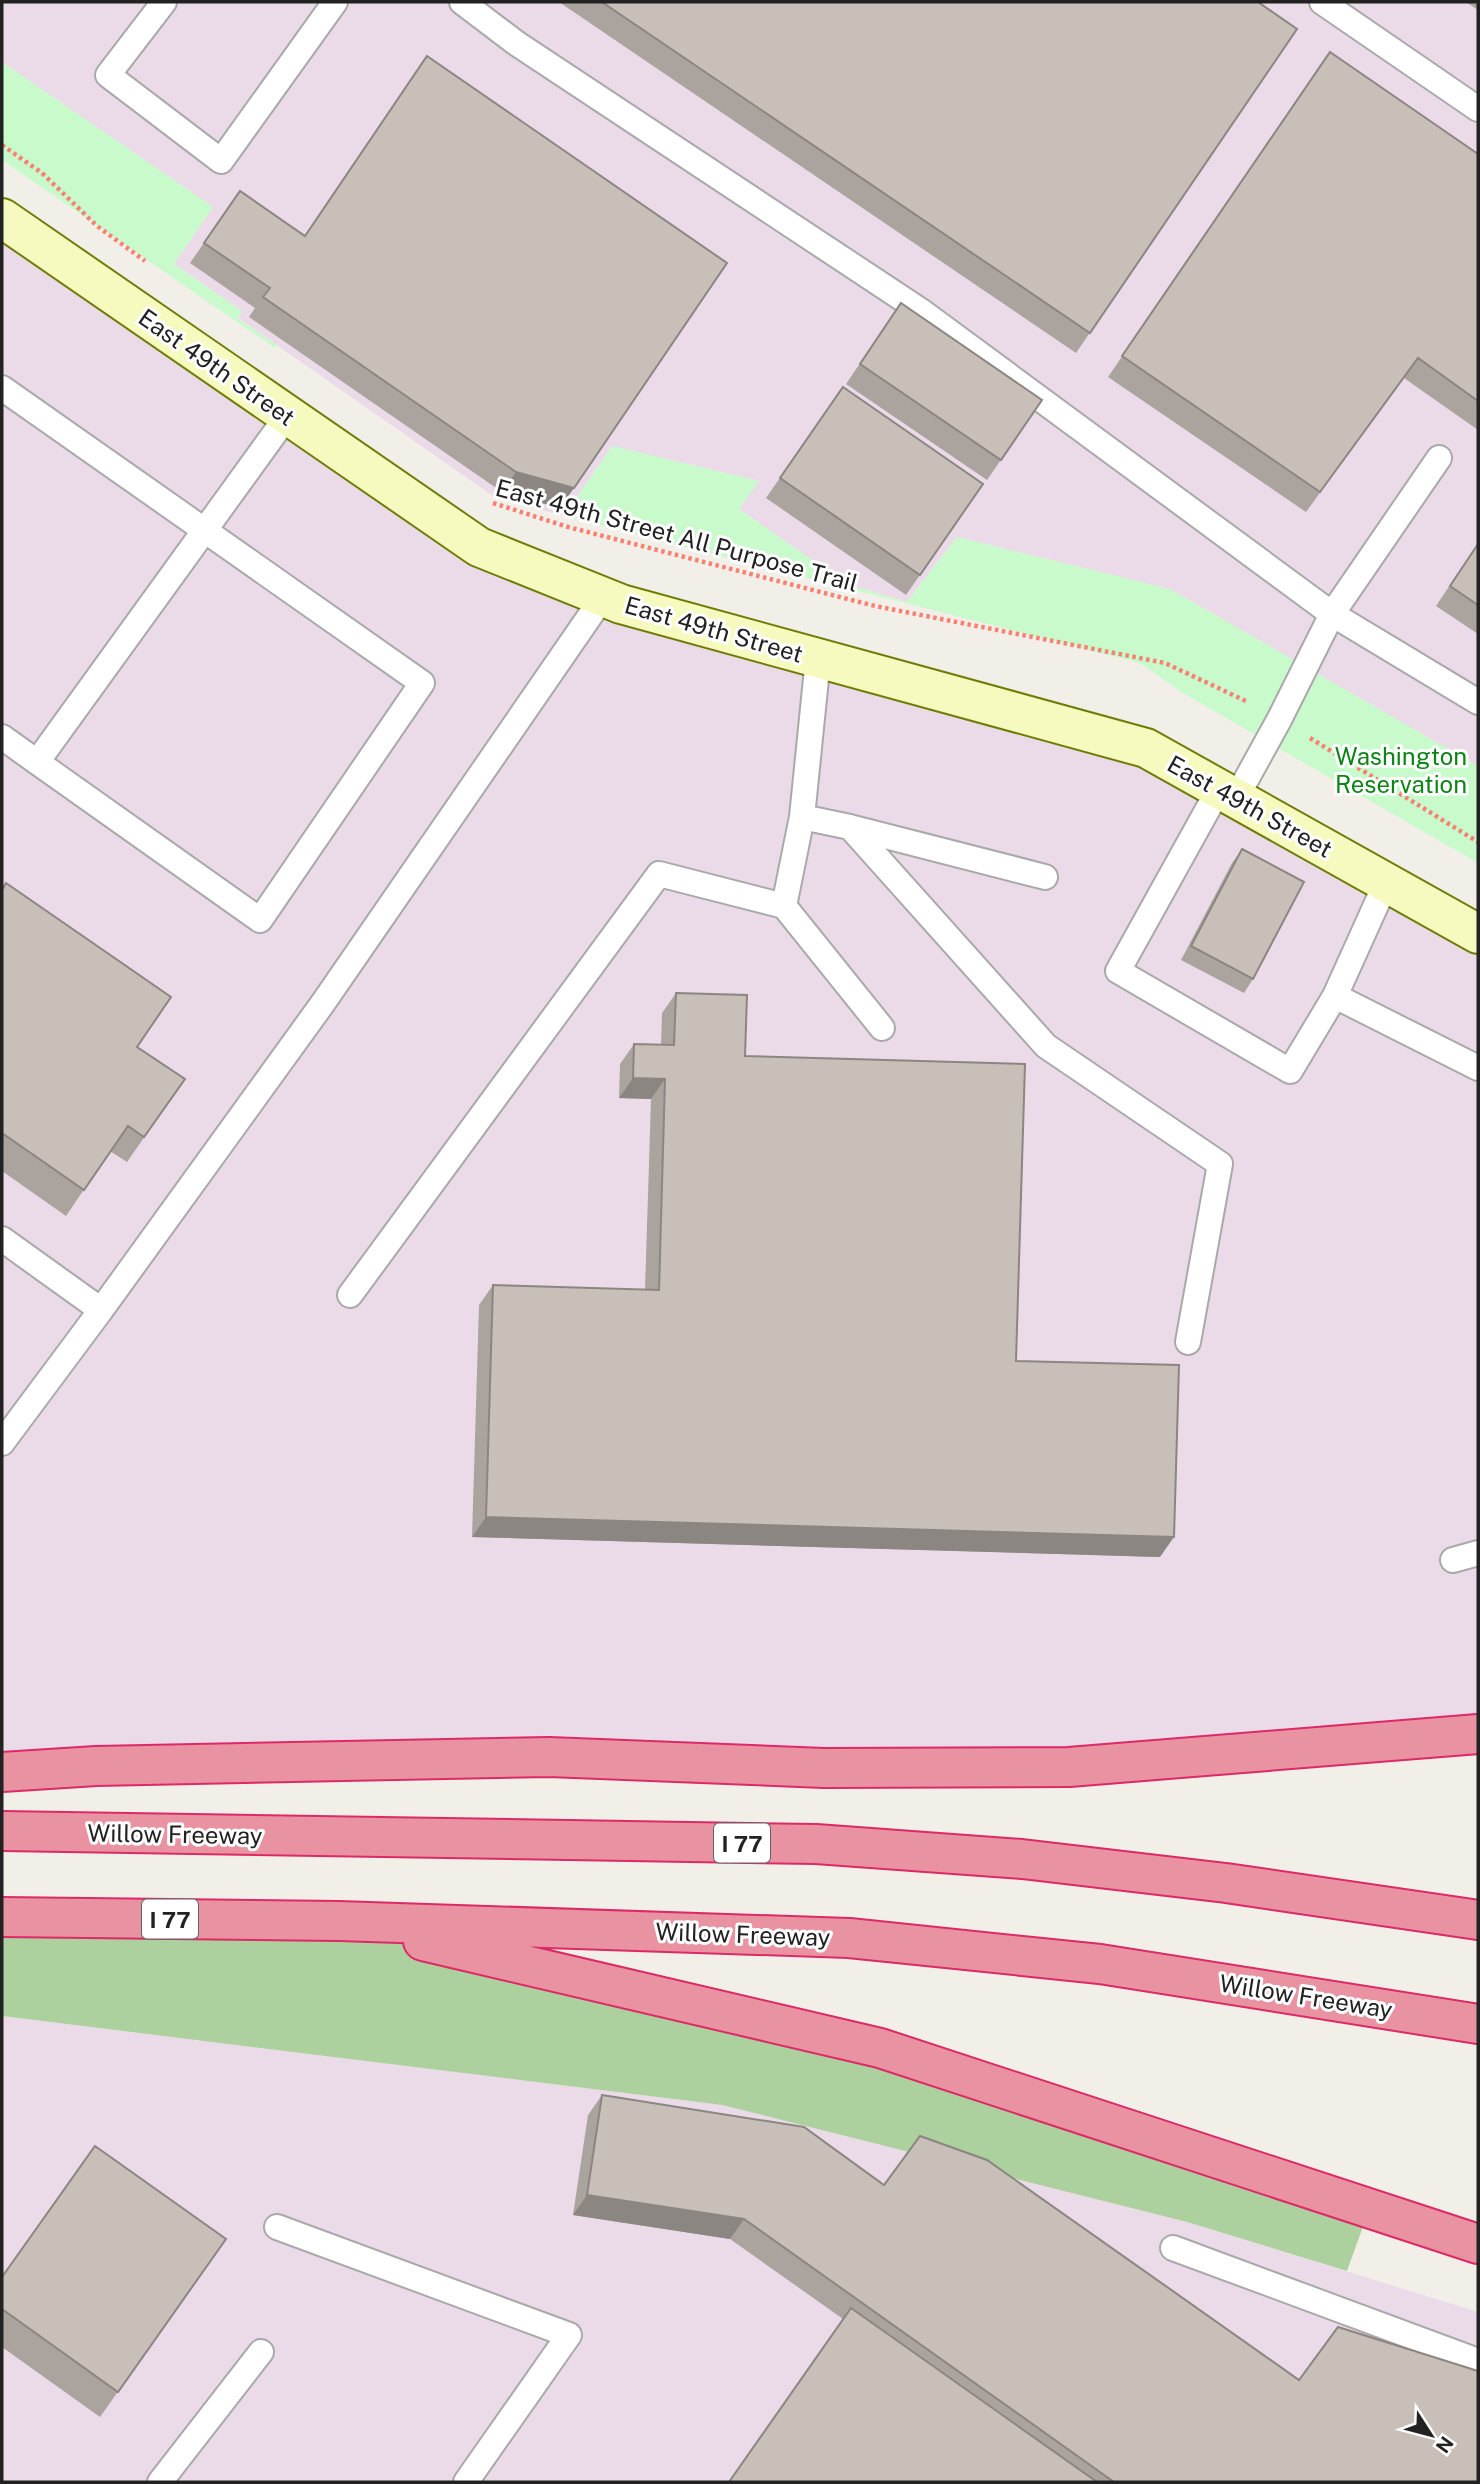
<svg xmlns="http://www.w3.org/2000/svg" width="1480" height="2484" font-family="'Public Sans',sans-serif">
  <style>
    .industrial { fill: #ebdbe8 }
    .forest { fill: #add19e }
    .park { fill: #c8facc }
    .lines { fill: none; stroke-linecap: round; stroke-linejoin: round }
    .lane-casing { stroke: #a9a9a9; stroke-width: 28 }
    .secondary-casing { stroke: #707d05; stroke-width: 42 }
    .highway-casing { stroke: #dc2a67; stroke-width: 42 }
    .path { stroke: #fa8072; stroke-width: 4.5; stroke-dasharray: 3.5 3.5; stroke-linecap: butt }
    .lane { stroke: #fff; stroke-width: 24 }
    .secondary { stroke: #f7fabf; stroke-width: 38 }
    .highway { stroke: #e892a2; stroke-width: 38 }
    .wall { fill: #aba49e }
    .shaded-wall { fill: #8b8681 }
    .building { fill: #c7bfb8; stroke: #8b8681; stroke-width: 2 }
    .labels { text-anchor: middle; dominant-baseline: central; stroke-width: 6; stroke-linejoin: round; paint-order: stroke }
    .shield { fill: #fff; stroke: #646464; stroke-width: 2 }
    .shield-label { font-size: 23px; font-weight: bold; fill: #222 }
    .street-label { font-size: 24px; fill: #222; stroke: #fff }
    .park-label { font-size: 24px; fill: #0c8416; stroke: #fff }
  </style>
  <rect width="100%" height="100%" fill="#f2efe9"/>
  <path class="industrial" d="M2,2H1478V766L1170,589L957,537L907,602L846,584L738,508L759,481L612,446L564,516L493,496L238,318L242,311L174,264L213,207L2,62Z
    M2,218L479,547L1146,748L1478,925V1734L1068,1767L2,1772Z
    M2,2016L722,2105L1187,2222L1478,2312V2482H2Z"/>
  <path class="forest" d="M2,1917L339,1921L880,2048L1370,2207L1347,2271L1187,2222L722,2105L2,2016Z"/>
  <path class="park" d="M2,62L213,207L174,264L242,311L237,318L277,345L275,348L2,160Z
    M612,446L759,481L739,509L846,584L907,602L957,537L1170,589L1478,766V863L1183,693L1140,663L564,516Z"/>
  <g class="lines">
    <g class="lane-casing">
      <path id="lane" d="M164,2L108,75L221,161L335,2
        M462,2L516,43L921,311L1332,614L1478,702
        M1322,2L1478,109
        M2,388L422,683L260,920L37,762L288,415
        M818,659L802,817L850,827L1045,877
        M2,737L37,762
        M1219,789L1118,971L1290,1071L1335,996
        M1236,798L1279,720L1332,614L1439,458
        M850,827L1046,1046L1220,1164L1188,1342
        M1386,883L1335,996L1478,1068
        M784,906L882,1028
        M2,1239L101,1310L323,1003L603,597
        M350,1295L659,874L784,906L802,817
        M2,1443L101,1310
        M1453,1560L1478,1553
        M277,2227L569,2335L466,2482
        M1173,2248L1478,2361
        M160,2482L261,2352"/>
    </g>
    <g class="secondary-casing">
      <path id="secondary" d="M2,218L479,547L621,604L1146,748L1478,934"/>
    </g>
    <g class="highway-casing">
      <path id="highway" d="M2,1772L96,1766L549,1757L824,1768L1069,1767L1478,1734
        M2,1831L816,1844L1022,1859L1226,1883L1478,1920
        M2,1917L339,1921L849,1938L1100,1964L1478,2024
        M423,1941L880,2048L1478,2244"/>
    </g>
    <path class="path" d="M2,145L42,173L97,226L145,261
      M493,503L568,527L875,606L1165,663L1248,702
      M1310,738L1478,842"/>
    <use href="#lane" class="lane"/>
    <use href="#secondary" class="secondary"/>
    <use href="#highway" class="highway"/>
  </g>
  <path class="wall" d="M559,2H1258L1297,29L1076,353Z
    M1466,2H1478V10Z
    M1330,52L1478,154V430L1404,378L1306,512L1108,377Z
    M240,191L560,508L502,492L249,317L255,308L190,263Z
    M901,303L1042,400L987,480L846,384Z
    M843,387L983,484L906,595L766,498Z
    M1478,543V634L1436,606Z
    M1242,849L1253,979L1244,993L1181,960L1232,863Z
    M2,890L137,1047L185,1079L127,1162L110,1151L66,1216L2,1171Z
    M676,993L745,1056L1016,1361L1160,1557L472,1537L479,1305L493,1285L645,1290L651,1099L619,1098L620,1064L634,1044L661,1045L662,1013Z
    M602,2095L884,2185L1299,2380L1478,2482H729L843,2319L730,2239L573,2215L588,2115Z
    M226,2239L100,2417L2,2347V2277Z"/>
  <path class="shaded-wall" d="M516,472L574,488L560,508L502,492Z
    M633,1078L665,1079L651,1099L619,1098Z
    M486,1517L1174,1537L1160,1557L472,1537Z
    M587,2195L744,2219L730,2239L573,2215Z"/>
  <path class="building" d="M602,2H1258L1297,29L1090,333Z
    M1330,52L1478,154V401L1418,358L1320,492L1122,356Z
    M427,56L727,263L574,488L516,472L263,297L270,288L204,243L240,191L305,236Z
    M901,303L1042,400L1001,460L860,364Z
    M843,387L983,484L920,575L780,478Z
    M1478,544V605L1450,586Z
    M1242,849L1304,882L1253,979L1191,946Z
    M6,883L171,997L137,1047L185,1079L144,1137L128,1126L84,1190L2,1133V890Z
    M676,993L747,995L745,1056L1025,1064L1016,1361L1179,1365L1174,1537L486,1517L493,1285L659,1290L665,1079L633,1078L634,1044L674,1045Z
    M602,2095L804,2127L884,2185L920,2136L987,2160L1299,2380L1338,2327L1478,2371V2482H1114L744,2219L587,2195Z
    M95,2146L226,2239L118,2392L2,2309V2277Z
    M851,2308L1097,2482H729Z"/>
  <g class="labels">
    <g class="shield">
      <rect x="714" y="1823.5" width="56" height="39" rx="5"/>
      <rect x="142" y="1899.5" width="56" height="39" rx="5"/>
    </g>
    <g class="shield-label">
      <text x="742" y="1843">I 77</text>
      <text x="170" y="1919">I 77</text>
    </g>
    <g class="street-label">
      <text transform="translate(217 367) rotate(35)">East 49th Street</text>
      <text transform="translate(677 535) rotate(15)">East 49th Street All Purpose Trail</text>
      <text transform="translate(714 629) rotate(16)">East 49th Street</text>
      <text transform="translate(1250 806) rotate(29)">East 49th Street</text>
      <text transform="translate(175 1834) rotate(1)">Willow Freeway</text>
      <text transform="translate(743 1934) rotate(2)">Willow Freeway</text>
      <text transform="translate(1306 1996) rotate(9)">Willow Freeway</text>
    </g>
    <g class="park-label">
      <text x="1401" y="756">Washington<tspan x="1401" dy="28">Reservation</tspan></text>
    </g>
  </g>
  <rect width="1480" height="2484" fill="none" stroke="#222222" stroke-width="7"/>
  <g transform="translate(1431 2435) rotate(126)" stroke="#ffffff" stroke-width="5" paint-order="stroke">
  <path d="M0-5L12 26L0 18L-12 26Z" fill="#222222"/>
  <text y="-10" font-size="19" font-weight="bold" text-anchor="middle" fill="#222222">N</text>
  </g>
</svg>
